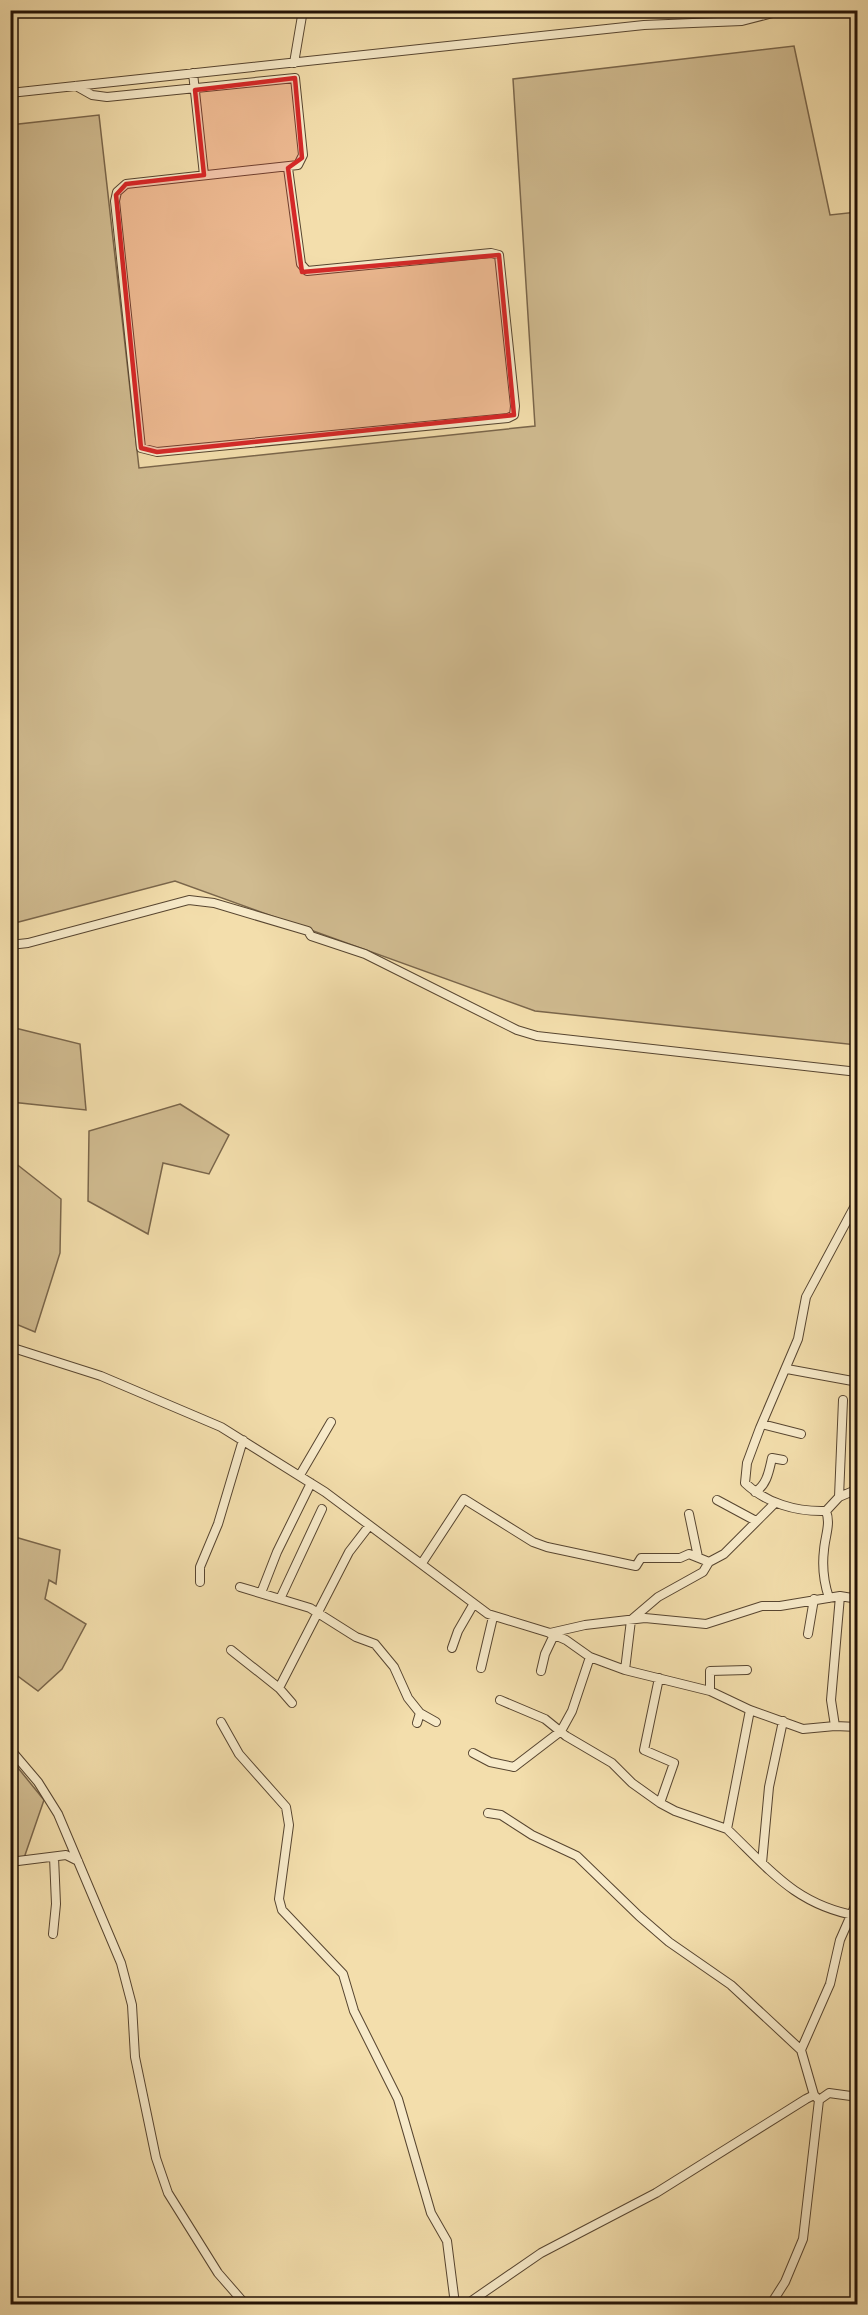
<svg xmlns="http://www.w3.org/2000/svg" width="868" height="2315" font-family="Vollkorn,serif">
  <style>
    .green { fill: #d0bb90; stroke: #7a664b; stroke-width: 1.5 }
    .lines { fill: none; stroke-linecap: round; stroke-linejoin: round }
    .minor-casing { stroke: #574530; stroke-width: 10 }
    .minor { stroke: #f7eac9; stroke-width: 8 }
    .marked { fill: #d62828; fill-opacity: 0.2; stroke: #d62828; stroke-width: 4.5; stroke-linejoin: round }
  </style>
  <rect width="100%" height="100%" fill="#f3deac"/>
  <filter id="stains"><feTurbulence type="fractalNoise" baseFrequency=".00333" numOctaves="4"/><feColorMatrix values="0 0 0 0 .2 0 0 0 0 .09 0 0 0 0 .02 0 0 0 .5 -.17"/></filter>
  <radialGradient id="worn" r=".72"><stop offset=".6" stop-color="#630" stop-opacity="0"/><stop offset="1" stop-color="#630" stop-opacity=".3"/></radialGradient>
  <path class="green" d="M794,46L830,215L857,212V1045L535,1011L175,881L11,924L10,125L99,115L139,468L535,426L513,79Z
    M11,1027L80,1044L86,1110L11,1102Z
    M180,1104L229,1135L209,1174L163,1163L148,1234L88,1201L89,1131Z
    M10,1159L61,1199L60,1253L35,1332L11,1322Z
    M15,1537L60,1550L56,1584L49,1580L45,1599L86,1624L62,1669L38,1691L11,1671L10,1569Z
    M10,1758L44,1800L24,1858L10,1859Z"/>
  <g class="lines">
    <g class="minor-casing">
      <path id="minor" d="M294,63L303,10
        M193,73L204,175
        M76,86L92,95L107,97L295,78L303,155L298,165L126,184L117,192L115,201L141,448L157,452L508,418L514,415L515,406L499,255L491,253L307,271L301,264L288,168
        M10,93L644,25L742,21L784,10
        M10,945L28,943L189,900L214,903L308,931L311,936L365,954L517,1030L537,1036L858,1072
        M858,1200L806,1297L798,1339L760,1428L747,1463L745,1483C766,1503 796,1512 826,1511L839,1497L858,1489
        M10,1347L101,1376L221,1427L325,1492L488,1614L550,1633L566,1640L590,1657L625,1670L710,1691L750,1710L803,1729L835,1726L858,1727
        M787,1369L858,1382
        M762,1424L801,1434
        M300,1475L331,1422
        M755,1492C767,1485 769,1471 772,1458L783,1460
        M839,1497L843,1400
        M717,1500L756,1521
        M826,1511C831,1524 825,1536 824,1550C822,1566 824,1583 829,1598
        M689,1514L698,1557
        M422,1563L464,1499L533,1542L547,1547L636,1566L641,1558H680L689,1554L709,1562
        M200,1582V1567L218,1524L243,1440
        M240,1587L310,1608L356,1637L375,1644L394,1667L408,1698L420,1713L417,1723
        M261,1593L277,1552L311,1483
        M280,1599L322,1509
        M550,1633L585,1625L645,1618L706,1624L762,1606H780L840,1596L858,1599
        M808,1634L814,1599
        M452,1648L458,1631L473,1605
        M231,1650L279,1688L349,1552L369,1526
        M481,1668L493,1617
        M625,1670L631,1620L658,1597L703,1572L709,1562L724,1554L775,1503
        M541,1671L545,1654L554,1635
        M659,1678L644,1750L674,1763L660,1803
        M279,1688L292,1703
        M710,1691V1671L747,1670
        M500,1700L545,1719L566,1736L612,1763L632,1783L660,1803L675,1811L727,1829L750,1710
        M420,1713L436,1722
        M221,1722L239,1754L286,1807L289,1825L279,1899L282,1910L343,1974L354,2011L398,2099L431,2213L447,2241L455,2304
        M835,1726L831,1700L840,1596
        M10,1749L38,1782L58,1814L121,1963L132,2005L135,2057L156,2158L168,2193L218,2273L245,2304
        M473,1753L490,1762L514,1767L561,1731L572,1711L590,1657
        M488,1813L501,1815L532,1835L577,1856L639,1916L669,1942L731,1985L801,2050
        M727,1829C770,1870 796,1905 858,1916
        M10,1862L66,1855L78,1861
        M762,1863L769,1787L783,1721
        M53,1934L56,1904L54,1857
        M814,2095L801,2050L830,1984L840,1940L855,1906L858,1892
        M819,2100L829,2093L858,2097
        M467,2304L541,2253L656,2193L806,2099L814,2095L819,2100
        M771,2304L785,2282L803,2239L819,2100"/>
    </g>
    <use href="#minor" class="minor"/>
  </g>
  <path class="marked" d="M295,78L302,158L288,168L302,272L499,255L514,415L157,452L141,448L116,195L126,184L204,175L195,90Z"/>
  <rect width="868" height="2315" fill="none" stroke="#f3deac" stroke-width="36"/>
  <rect x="12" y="12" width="844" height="2291" fill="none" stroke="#231206" stroke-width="3"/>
  <rect x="18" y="18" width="832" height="2279" fill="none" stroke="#231206" stroke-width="1.5"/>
  <rect width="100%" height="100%" filter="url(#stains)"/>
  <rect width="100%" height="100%" fill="url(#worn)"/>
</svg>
